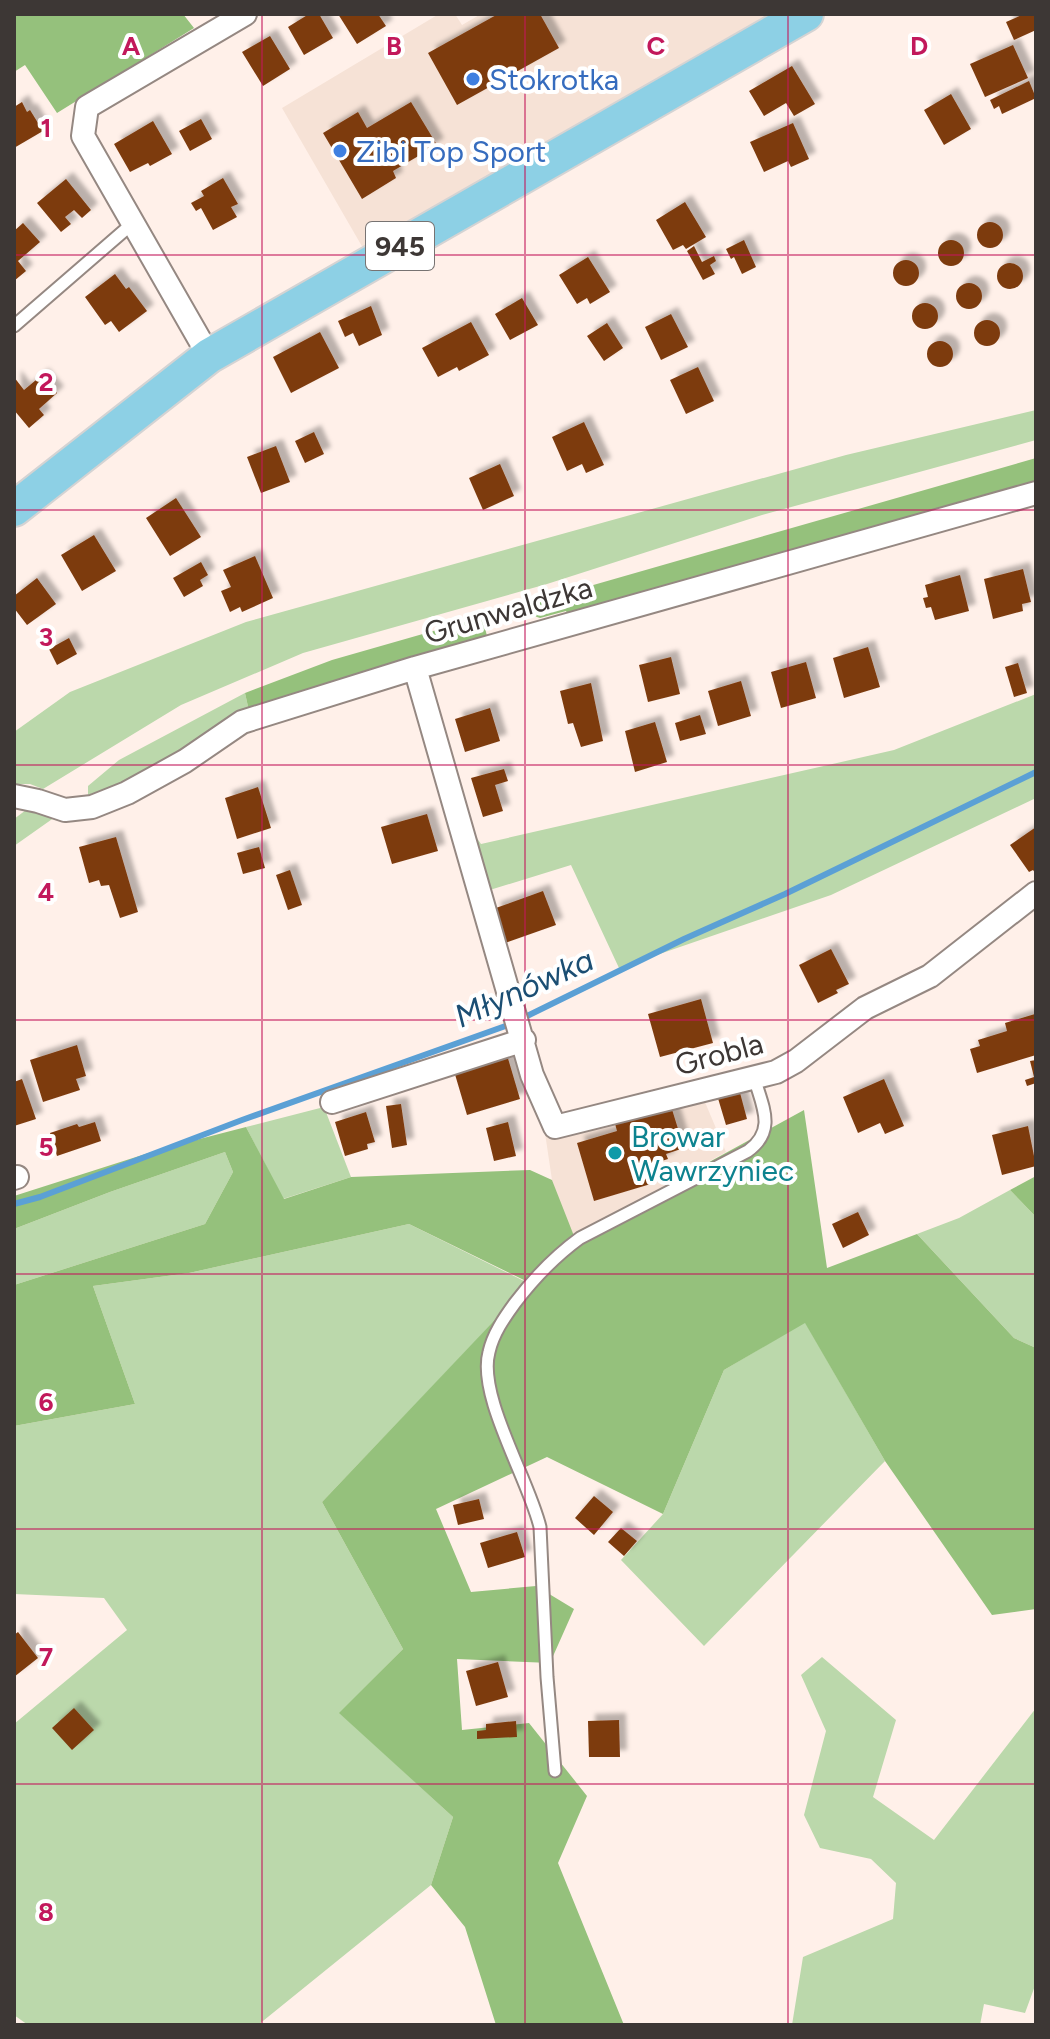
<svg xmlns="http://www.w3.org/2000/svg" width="1050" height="2039" font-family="Figtree,sans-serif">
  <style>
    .built { fill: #f6e2d6 }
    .green { fill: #bbd8ab }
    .forest { fill: #95c17c }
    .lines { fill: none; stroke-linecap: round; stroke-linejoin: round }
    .stream { stroke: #5ba0d5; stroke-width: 6 }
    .building { fill: #7d3b0f; filter: url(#shadow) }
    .lane-casing { stroke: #958882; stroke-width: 15 }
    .street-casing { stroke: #958882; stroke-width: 26 }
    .primary-casing { stroke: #d4d3d3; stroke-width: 38 }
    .lane { stroke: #fff; stroke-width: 11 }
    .street { stroke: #fff; stroke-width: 22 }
    .primary { stroke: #8dd0e5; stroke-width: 34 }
    .grid { fill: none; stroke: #c2185b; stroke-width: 2; stroke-opacity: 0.55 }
    .shop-dot { fill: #3f7fe0; stroke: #fff; stroke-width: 3 }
    .culture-dot { fill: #0f9aa8; stroke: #fff; stroke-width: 3 }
    .labels { text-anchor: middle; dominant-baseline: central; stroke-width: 8; stroke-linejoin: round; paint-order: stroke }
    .shield { fill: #fff; stroke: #777372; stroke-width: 2 }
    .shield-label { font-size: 28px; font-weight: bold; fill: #3d3735 }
    .shop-label { font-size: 30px; fill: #366cbe; stroke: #fff; text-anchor: start }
    .street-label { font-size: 30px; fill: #3d3735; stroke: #fff }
    .culture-label { font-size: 30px; fill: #0d838f; stroke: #fff; text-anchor: start }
    .water-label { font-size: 32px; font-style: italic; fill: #1b4e73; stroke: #fff }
    .grid-label { font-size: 26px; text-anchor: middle; font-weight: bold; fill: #c2185b; stroke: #fff; stroke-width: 8; stroke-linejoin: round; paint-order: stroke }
  </style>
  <defs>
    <filter id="shadow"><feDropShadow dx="7" dy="-7" stdDeviation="2" flood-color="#0004"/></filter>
  </defs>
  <rect width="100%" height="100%" fill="#fff0e9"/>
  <path class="built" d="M439,14H455L462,25L481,14H782L367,255L282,108Z
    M702,1095L726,1152L573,1237L552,1180L545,1133Z"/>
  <path class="green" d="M1036,410V440L762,515L547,584L303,653L181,705L43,789L30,784H14V732L70,692L246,622L846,455Z
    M245,693L249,711L236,716C187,745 142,778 88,795V786L119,760Z
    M1036,694V798L831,895L619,968L571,865L480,893L453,804L481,844L894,750Z
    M38,801L65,810L14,846V819Z
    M324,1107L351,1177L283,1199L246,1127Z
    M225,1152L233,1172L205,1224L14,1285V1229L110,1192Z
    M1010,1190L1036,1217V1348L1014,1338L917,1234L959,1218Z
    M409,1224L530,1284L322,1502L403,1649L340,1713L453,1817L431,1885L258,2025H28L14,2015V1724L127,1630L104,1598L14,1594V1426L135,1404L93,1286L189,1273Z
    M805,1322L885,1461L704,1646L621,1560L663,1514L724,1370Z
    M822,1657L896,1720L873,1797L934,1840L1036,1708V1983L1025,2013L984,2004L980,2025H792L803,1957L893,1919L896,1883L871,1859L820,1848L804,1815L826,1731L801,1675Z"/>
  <path class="forest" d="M14,14H183L194,28L57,113L25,65L14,72Z
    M1036,458V485L569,617L566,611L540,618L531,615L485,628L488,640L340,679L249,711L245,693L332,660Z
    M804,1110L827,1268L917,1234L1014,1338L1036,1348V1609L992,1615L885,1461L805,1323L724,1370L663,1514L547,1457L436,1509L471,1592L536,1586L574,1609L550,1663L457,1659L462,1730L529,1723L587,1796L558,1863L624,2025H496L465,1927L431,1885L453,1817L339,1713L403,1649L322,1502L530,1283L409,1224L189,1273L93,1286L135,1404L14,1426V1285L205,1224L233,1172L225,1152L110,1192L14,1229V1196L161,1149L246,1127L284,1199L351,1177L530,1170L552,1180L574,1236Z
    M1036,1176V1217L1010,1190Z"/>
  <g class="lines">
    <path class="stream" d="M521,1019L684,939L785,894L1036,772
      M14,1204L40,1197L242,1120L511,1024"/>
  </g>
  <path class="building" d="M309,14H319L333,38L304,55L288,27Z
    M338,14H378L386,26L357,44Z
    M498,14H540L559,48L457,105L428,53Z
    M1024,14H1036V30L1014,40L1006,22Z
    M270,36L290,69L263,86L242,52Z
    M1013,45L1028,78L985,97L970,64Z
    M792,66L815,104L794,116L786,103L764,116L749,91Z
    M1029,81L1036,98L1002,114L999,106L994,109L990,100Z
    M951,94L971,129L944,145L924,110Z
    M22,102L27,112L30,110L43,131L14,148V107Z
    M411,102L437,145L393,171L396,178L362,199L323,133L358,112L367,128Z
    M201,119L212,139L190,151L179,131Z
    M153,121L172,154L150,166L148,163L130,172L114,144Z
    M793,123L809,159L791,167L788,161L764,172L750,142Z
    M223,178L238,204L231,207L237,217L213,230L201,208L196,211L191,203L204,196L201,191Z
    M66,179L91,210L82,218L74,210L65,217L71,224L61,232L37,203Z
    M685,202L706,237L686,249L683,245L673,250L656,220Z
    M977 235a13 13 0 1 1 26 0a13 13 0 1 1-26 0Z
    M23,223L40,242L18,261L26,271L14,281V231Z
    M744,240L756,267L742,274L734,257L731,259L726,249Z
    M938 253a13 13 0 1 1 26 0a13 13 0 1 1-26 0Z
    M694,246L702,262L714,256L716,261L710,265L715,274L703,280L687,251Z
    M588,257L610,292L590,304L587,298L577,304L559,275Z
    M893 273a13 13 0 1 1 26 0a13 13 0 1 1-26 0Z
    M997 276a13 13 0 1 1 26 0a13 13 0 1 1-26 0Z
    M115,274L126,289L129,287L147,311L119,332L111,321L105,325L85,297Z
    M956 296a13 13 0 1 1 26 0a13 13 0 1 1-26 0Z
    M522,298L538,325L510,340L495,314Z
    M912 316a13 13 0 1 1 26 0a13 13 0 1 1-26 0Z
    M371,306L382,335L359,346L353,333L345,337L338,321Z
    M671,314L688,347L661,360L645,327Z
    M974 333a13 13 0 1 1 26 0a13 13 0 1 1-26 0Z
    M471,322L489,355L459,371L457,367L438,377L422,348Z
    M607,323L623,348L604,361L587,336Z
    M320,332L339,368L291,393L273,357Z
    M927 354a13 13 0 1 1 26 0a13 13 0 1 1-26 0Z
    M698,367L714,401L686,414L670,380Z
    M42,375L57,393L39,409L44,415L29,428L14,410V377L24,390Z
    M584,422L604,465L586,473L582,464L567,471L552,437Z
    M314,432L324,454L305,463L295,441Z
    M276,446L290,482L261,493L247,457Z
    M500,464L514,496L483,510L469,478Z
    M176,498L201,537L170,556L146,518Z
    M94,535L116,571L82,591L61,555Z
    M255,556L273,598L242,612L240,607L230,612L221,591L231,587L223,570Z
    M201,562L208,575L200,580L203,586L184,597L173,578Z
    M1023,569L1031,602L1022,604L1023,611L993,619L984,579Z
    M960,575L969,611L935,620L931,607L926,608L923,598L928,597L925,585Z
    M37,578L56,604L27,625L14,608V596Z
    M69,638L77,654L57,665L49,649Z
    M868,647L880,687L844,698L833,658Z
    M671,657L680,694L648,702L639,665Z
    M806,662L816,698L781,708L771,672Z
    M1018,663L1027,693L1014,697L1005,667Z
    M741,681L751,716L718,726L708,691Z
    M591,683L603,741L581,747L573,723L568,724L560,691Z
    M490,708L500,741L465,752L455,719Z
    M700,715L706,734L680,741L675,723Z
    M655,722L667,762L635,772L625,731Z
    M504,769L508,781L495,785L503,811L483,817L471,778Z
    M258,787L271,828L237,839L225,798Z
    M427,814L438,851L392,864L381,827Z
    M1036,827V874L1033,870L1029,872L1010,845Z
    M116,837L138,912L120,918L109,885L101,886L99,880L89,883L79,847Z
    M259,847L265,868L243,874L237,853Z
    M290,870L302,905L288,910L276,875Z
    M543,891L556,925L505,943L493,909Z
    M831,949L849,984L836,990L838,993L818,1003L799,965Z
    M701,999L713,1043L660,1057L648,1014Z
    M1035,1014L1036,1055L977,1073L970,1049L980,1046L978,1040L1007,1031L1005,1023Z
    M77,1045L86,1076L76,1079L80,1090L43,1102L30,1060Z
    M507,1055L520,1099L467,1115L454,1071Z
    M1036,1060V1083L1027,1086L1025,1080L1034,1077L1030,1061Z
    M22,1079L36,1119L14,1126V1082Z
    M884,1079L904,1126L885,1134L880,1123L858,1133L843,1097Z
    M739,1089L747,1119L726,1125L717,1095Z
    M670,1103L684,1148L666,1154L668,1159L649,1165L654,1183L594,1201L577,1143L617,1131L614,1120Z
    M401,1104L407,1145L392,1148L386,1106Z
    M366,1112L375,1142L367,1144L368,1149L345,1156L335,1122Z
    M95,1122L101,1141L57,1156L50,1133L77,1124L79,1127Z
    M508,1122L516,1156L494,1161L486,1128Z
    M1028,1126L1036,1166L1002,1175L992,1135Z
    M858,1212L869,1235L843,1248L832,1224Z
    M594,1496L613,1512L594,1535L575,1518Z
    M479,1499L484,1519L458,1525L453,1505Z
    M621,1528L637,1541L624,1556L608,1542Z
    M517,1532L525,1557L488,1568L480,1543Z
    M18,1632L38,1658L14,1677V1635Z
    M498,1662L508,1697L476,1706L466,1671Z
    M74,1708L94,1730L72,1750L52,1728Z
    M619,1720L620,1757H589L588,1721Z
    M516,1721L517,1737L477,1739V1731L486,1730V1724Z"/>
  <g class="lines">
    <g class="lane-casing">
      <path id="lane" d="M14,326L133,223
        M555,1771L547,1677L540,1527C529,1480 477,1396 489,1352C493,1334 504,1318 515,1303C534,1278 554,1257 580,1238L748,1151C777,1130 762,1106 754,1077"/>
    </g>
    <g class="street-casing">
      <path id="street" d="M209,356L83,136L87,107L245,14
        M415,668L532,1075L555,1127L776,1072L796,1061L865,1008L930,976L1036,893
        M14,796L38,801L65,810L92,807L127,793L185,761L242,722L415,668L1036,493
        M332,1102L524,1040
        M14,1178L17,1177"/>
    </g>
    <g class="primary-casing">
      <path id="primary" d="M14,509L209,356L806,14"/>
    </g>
    <use href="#lane" class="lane"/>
    <use href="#street" class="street"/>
    <use href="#primary" class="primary"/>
  </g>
  <path class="grid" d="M262,14V2025M525,14V2025M788,14V2025M14,255H1036M14,510H1036M14,765H1036M14,1020H1036M14,1274H1036M14,1529H1036M14,1784H1036"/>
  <g class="shop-dot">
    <circle cx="473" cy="79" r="8"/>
    <circle cx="340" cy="151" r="8"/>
  </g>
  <circle class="culture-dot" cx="615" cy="1153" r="8"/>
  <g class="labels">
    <rect class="shield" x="366" y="222" width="68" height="48" rx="6"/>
    <g class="shield-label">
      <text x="400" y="246">945</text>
    </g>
    <g class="shop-label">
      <text x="489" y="79">Stokrotka</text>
      <text x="356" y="151">Zibi Top Sport</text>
    </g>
    <g class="street-label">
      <text transform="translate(508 610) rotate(-16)">Grunwaldzka</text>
      <text transform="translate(719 1054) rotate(-15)">Grobla</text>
    </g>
    <g class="culture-label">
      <text x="631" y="1136">Browar<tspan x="631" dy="34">Wawrzyniec</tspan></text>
    </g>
    <g class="water-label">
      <text transform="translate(524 988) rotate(-24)">Młynówka</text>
    </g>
  </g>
  <g class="grid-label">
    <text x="131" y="55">A</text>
    <text x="394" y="55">B</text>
    <text x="656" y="55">C</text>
    <text x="919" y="55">D</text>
    <text x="46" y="137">1</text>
    <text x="46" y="391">2</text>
    <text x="46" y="646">3</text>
    <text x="46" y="901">4</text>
    <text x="46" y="1156">5</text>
    <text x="46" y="1411">6</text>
    <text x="46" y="1666">7</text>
    <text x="46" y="1921">8</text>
  </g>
  <rect width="1050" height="2039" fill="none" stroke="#3d3735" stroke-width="32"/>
</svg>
